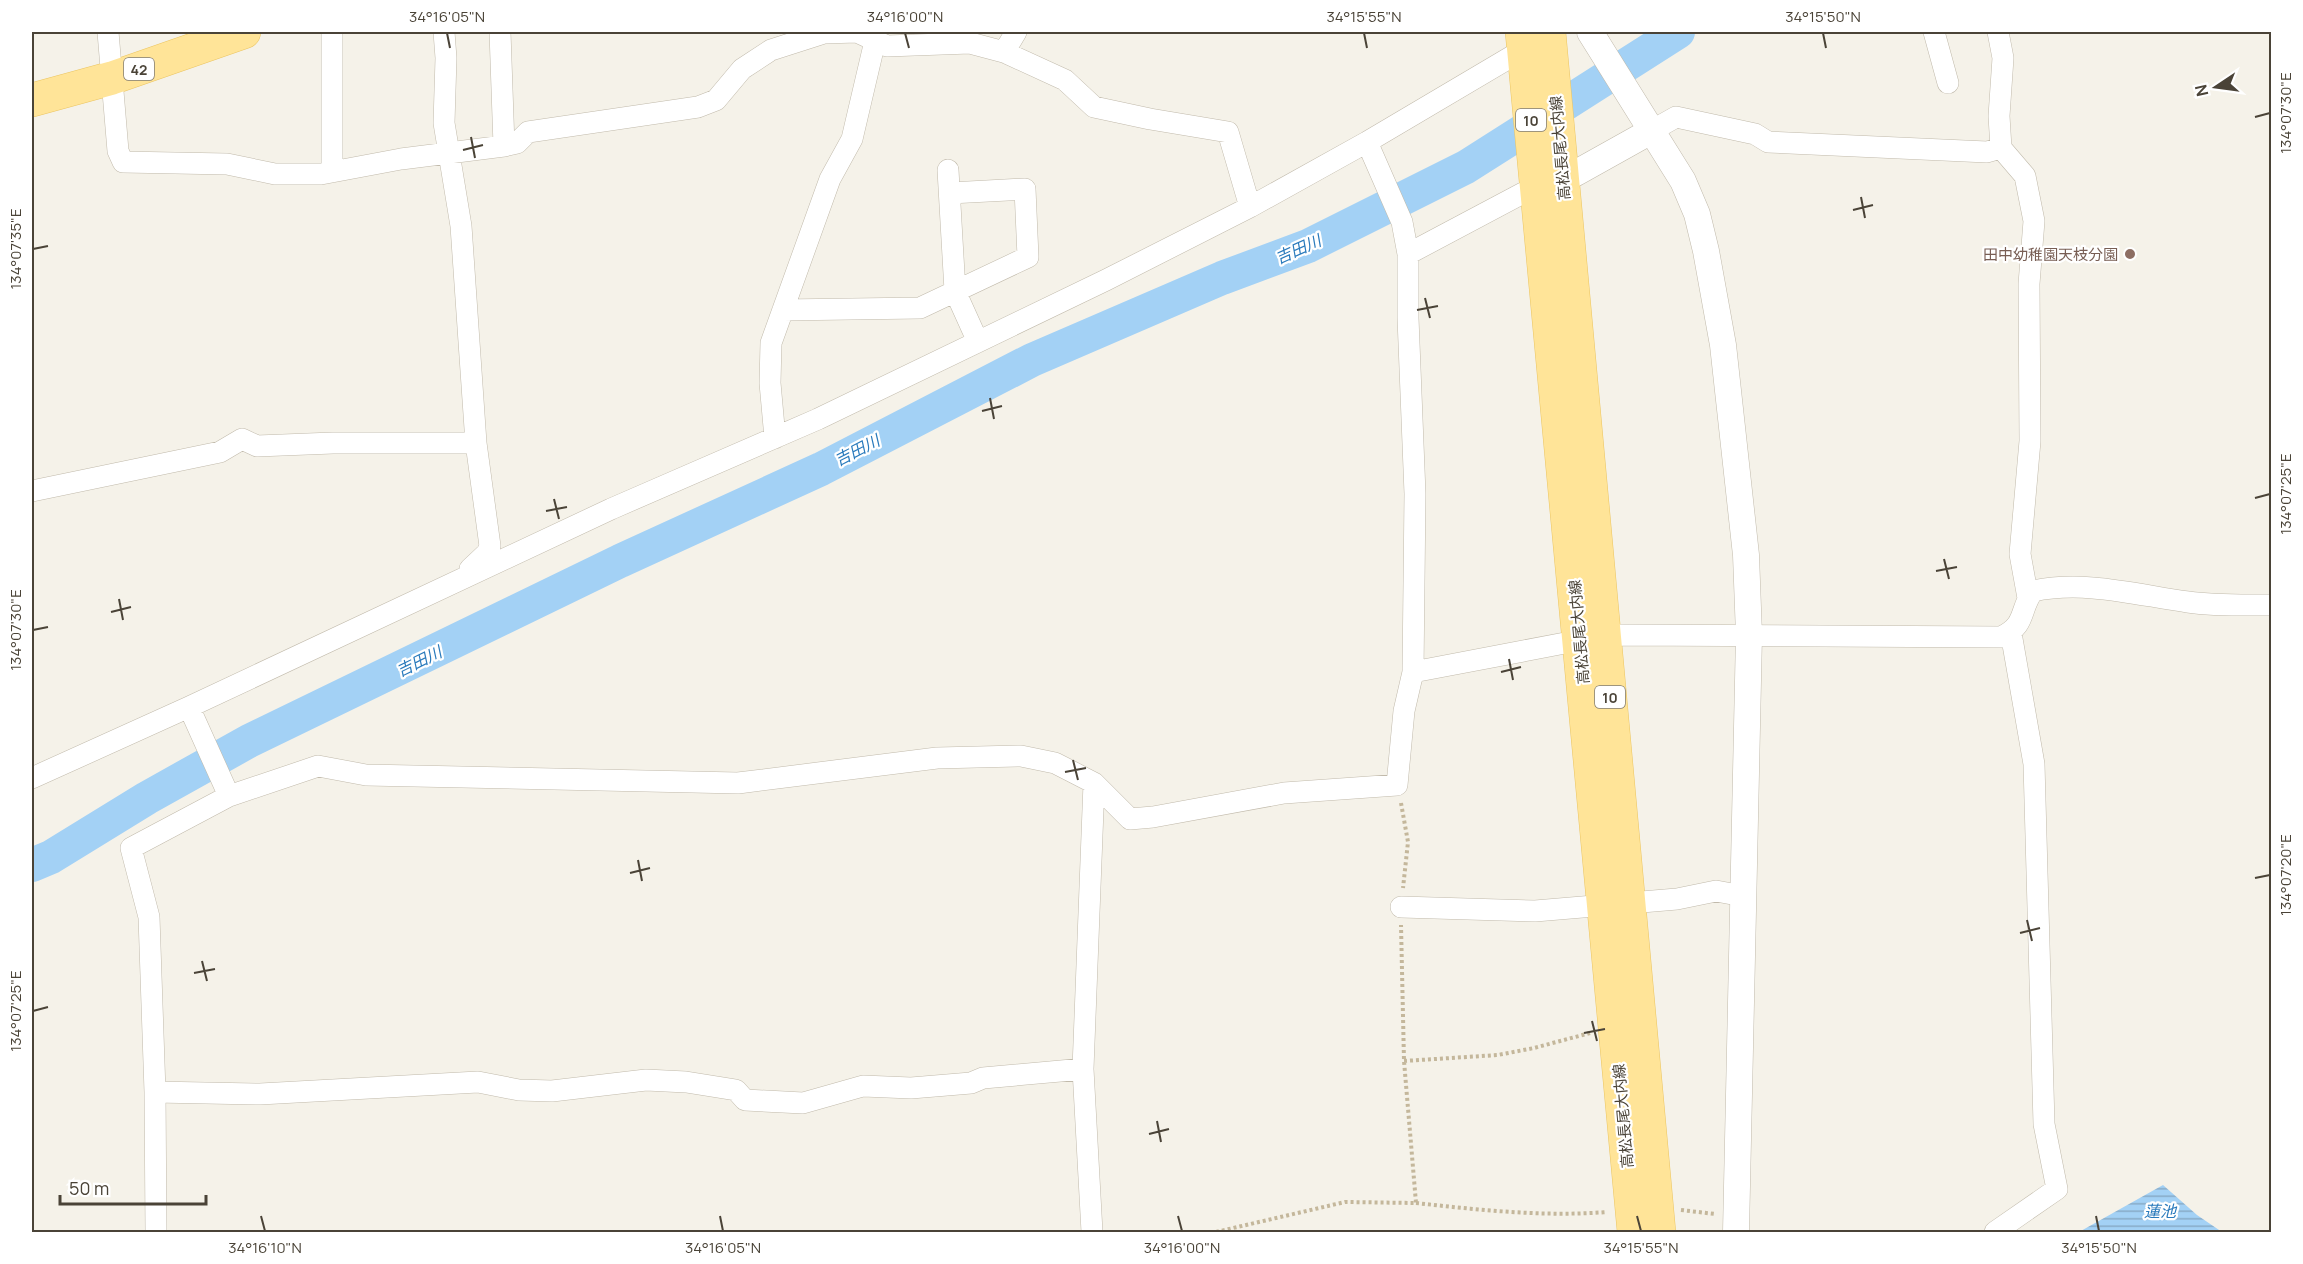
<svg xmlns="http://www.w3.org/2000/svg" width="2303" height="1264" font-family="Manrope,'Noto Sans JP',sans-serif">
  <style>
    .water { fill: url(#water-rules) }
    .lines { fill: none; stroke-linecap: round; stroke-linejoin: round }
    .river { stroke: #a3d1f5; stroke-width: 34 }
    .minor-casing { stroke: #c1baab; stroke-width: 22 }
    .tertiary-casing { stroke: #c1baab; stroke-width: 27 }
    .primary-casing { stroke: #ebc562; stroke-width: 34 }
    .path { stroke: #c4b79b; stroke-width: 4; stroke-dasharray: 3 3; stroke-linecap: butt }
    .minor { stroke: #fff; stroke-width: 21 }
    .tertiary { stroke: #fff; stroke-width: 26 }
    .primary { stroke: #ffe498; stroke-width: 33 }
    .ticks { fill: none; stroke: #4a4337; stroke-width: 2 }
    .education-dot { fill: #8d6e63; stroke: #fff; stroke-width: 2 }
    .labels { text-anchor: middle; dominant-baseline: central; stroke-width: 4.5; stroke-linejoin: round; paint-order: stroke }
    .shield { fill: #fff; stroke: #807b73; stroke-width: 1.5 }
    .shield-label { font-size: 14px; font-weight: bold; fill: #4a4337 }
    .street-label { font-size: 15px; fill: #4a4337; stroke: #fff }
    .education-label { font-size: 15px; fill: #785e54; stroke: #fff; text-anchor: end }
    .water-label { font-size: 16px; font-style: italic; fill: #297abc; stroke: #fff }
    .neatline { fill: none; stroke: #4a4337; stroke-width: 2 }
    .ticks-label { font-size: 15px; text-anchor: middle; fill: #4a4337 }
  </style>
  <defs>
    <pattern id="water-rules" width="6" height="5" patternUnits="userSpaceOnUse" patternTransform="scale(1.5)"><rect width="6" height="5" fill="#a3d1f5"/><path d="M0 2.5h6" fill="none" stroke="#87abc7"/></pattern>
  </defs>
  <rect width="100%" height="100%" fill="#f5f2e9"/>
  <path class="water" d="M2163,1185L2197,1215L2222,1232H2079Z"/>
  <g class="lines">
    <path class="river" d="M32,865L51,857L147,798L249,741L620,561L821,469L1032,360L1222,278L1308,246L1466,167L1678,32"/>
    <g class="minor-casing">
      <path id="minor" d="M108,32L118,151L123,162L227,164L275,174H321L401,159L504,146L517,143L528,132L698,107L716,100L742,69L771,50L824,33L857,32L887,46L970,43L1004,52L1065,80L1094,107L1150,119L1228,132L1250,207
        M332,32V172
        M444,32L446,58L444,123L461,226L476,443L490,546L487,553L470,569
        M500,32L504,146
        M1934,32L1948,83
        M1998,32L2003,58L1999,116L2001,148L2025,176L2034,221L2029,284L2030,441L2020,554L2028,598
        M1004,52L1016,32
        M1653,130L1676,117L1755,134L1768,142L1987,152L2001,148
        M948,170L955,291L978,342
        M1408,254L1523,193L1547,184
        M783,310L920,308L1028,257L1025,189L950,193
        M775,438L770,383L771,343L830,179L852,139L875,41
        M32,491L220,452L242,439L257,446L333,443H476
        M1413,672L1565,643L1621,635L2001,637C2027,625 2019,610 2033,591C2085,580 2137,595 2188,602C2216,606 2244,605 2272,605
        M189,707L229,796
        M32,778L189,707L611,509L818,419L1106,280L1250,207L1367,142L1531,45
        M1401,907L1535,911L1677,899L1716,891L1743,896
        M155,1092L260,1094L478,1082L519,1090L552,1091L646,1080L686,1082L736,1090L745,1100L803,1103L863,1086L911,1088L971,1083L983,1078L1083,1069
        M156,1232L155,1092L149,917L131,848L229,796L318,766L366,775L738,783L937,758L1021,756L1055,763L1094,783L1130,819L1153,817L1284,793L1397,785L1404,711L1413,672L1415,494L1408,318V254L1402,222L1367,142
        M1092,1232L1083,1069L1094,783
        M1995,1232L2057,1189L2044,1124L2034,764L2011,633"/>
    </g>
    <g class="tertiary-casing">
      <path id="tertiary" d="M1590,32L1683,181L1697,214L1706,251L1723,345L1746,555L1749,635L1736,1232
        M1563,177L1576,173L1653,130"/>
    </g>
    <g class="primary-casing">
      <path id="primary" d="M1522,32L1634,1232
        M1549,32L1659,1232
        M32,100L112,78L244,32"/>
    </g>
    <path class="path" d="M1401,803L1408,842L1403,888
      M1404,1061L1498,1055L1534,1048L1590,1033
      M1416,1203C1480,1210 1544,1217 1607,1212
      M1681,1210L1715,1214
      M1216,1232L1345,1202L1416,1203L1404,1061L1401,925"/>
    <use href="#minor" class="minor"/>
    <use href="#tertiary" class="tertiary"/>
    <use href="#primary" class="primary"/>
  </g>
  <path class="ticks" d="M447,33L450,48M905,33L909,48M1364,33L1367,48M1823,33L1826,48M2255,117L2270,113M471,137L475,158M463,150L483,145M1861,197L1865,218M1853,210L1873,205M33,249L48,246M1425,298L1430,318M1417,310L1438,306M990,398L994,419M982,411L1002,406M2255,498L2270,494M554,499L559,519M546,511L567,507M1944,559L1949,579M1936,571L1957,567M119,599L123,620M111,612L131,607M33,630L48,627M1509,659L1513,680M1501,672L1521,667M1073,760L1078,780M1065,772L1086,768M638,860L642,881M630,873L650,868M2255,878L2270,875M2027,920L2032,941M2020,933L2040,928M202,961L207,981M194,973L215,969M33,1011L48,1007M1592,1021L1597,1041M1584,1033L1605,1029M1157,1121L1161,1142M1149,1134L1169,1129M261,1216L265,1231M720,1216L723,1231M1178,1216L1182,1231M1637,1216L1641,1231M2096,1216L2099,1231"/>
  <circle class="education-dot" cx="2130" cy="254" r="6"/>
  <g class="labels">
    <g class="shield">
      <rect x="124" y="58" width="30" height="22" rx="4.5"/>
      <rect x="1516" y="109" width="30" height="22" rx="4.5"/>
      <rect x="1595" y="686" width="30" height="22" rx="4.5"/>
    </g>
    <g class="shield-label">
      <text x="139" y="69">42</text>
      <text x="1531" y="120">10</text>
      <text x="1610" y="697">10</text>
    </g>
    <g class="street-label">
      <text transform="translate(1560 148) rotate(-95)">高松長尾大内線</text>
      <text transform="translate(1579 632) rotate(-95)">高松長尾大内線</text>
      <text transform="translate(1623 1116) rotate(-95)">高松長尾大内線</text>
    </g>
    <g class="education-label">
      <text x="2118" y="254">田中幼稚園天枝分園</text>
    </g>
    <g class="water-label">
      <text transform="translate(1298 249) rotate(-24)">吉田川</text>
      <text transform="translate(857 450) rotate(-27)">吉田川</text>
      <text transform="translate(419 661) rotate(-26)">吉田川</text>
      <text x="2160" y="1211">蓮池</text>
    </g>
  </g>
  <rect width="2303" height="1264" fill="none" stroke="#ffffff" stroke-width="66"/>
  <g transform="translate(2216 87) rotate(257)" stroke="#ffffff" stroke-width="4.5" paint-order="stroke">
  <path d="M0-4.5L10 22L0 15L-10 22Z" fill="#4a4337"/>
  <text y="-9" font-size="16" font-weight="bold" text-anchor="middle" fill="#4a4337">N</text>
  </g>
  <path d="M60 1195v9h146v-9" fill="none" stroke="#4a4337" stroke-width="3"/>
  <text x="69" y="1195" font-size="18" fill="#4a4337" stroke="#ffffff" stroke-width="4.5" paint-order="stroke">50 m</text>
  <rect x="33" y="33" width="2237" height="1198" class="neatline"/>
  <g class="ticks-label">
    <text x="447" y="22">34°16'05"N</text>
    <text x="905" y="22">34°16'00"N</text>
    <text x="1364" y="22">34°15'55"N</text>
    <text x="1823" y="22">34°15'50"N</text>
    <text transform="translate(2286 113) rotate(-90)" y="5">134°07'30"E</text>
    <text transform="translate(16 249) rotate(-90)" y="5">134°07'35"E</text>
    <text transform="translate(2286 494) rotate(-90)" y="5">134°07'25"E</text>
    <text transform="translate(16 630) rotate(-90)" y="5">134°07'30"E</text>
    <text transform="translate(2286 875) rotate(-90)" y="5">134°07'20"E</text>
    <text transform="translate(16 1011) rotate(-90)" y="5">134°07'25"E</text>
    <text x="265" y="1253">34°16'10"N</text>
    <text x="723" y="1253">34°16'05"N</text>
    <text x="1182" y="1253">34°16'00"N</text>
    <text x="1641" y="1253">34°15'55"N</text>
    <text x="2099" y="1253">34°15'50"N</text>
  </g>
</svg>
